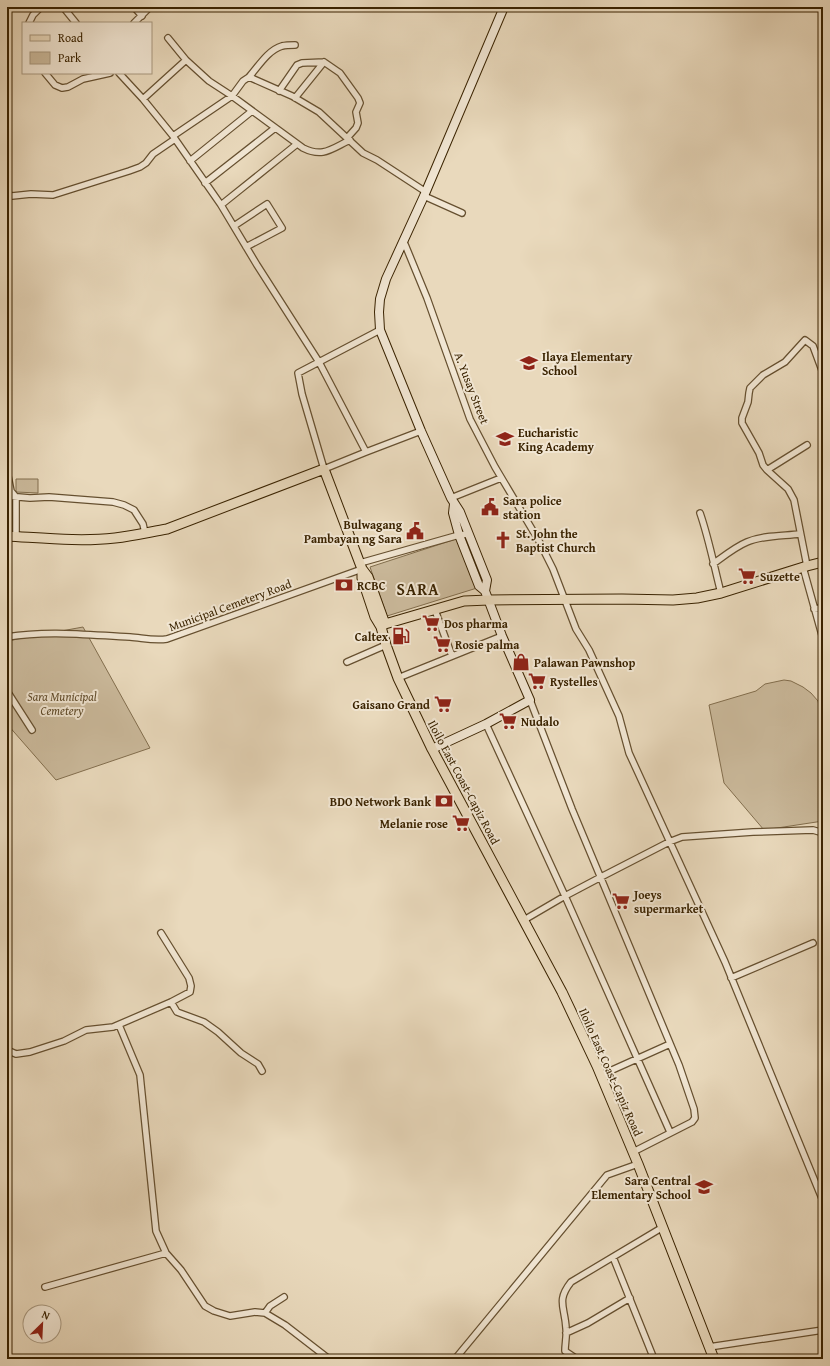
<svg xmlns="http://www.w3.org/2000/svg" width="830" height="1366" font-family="'Gentium Book Plus',serif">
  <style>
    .green { fill: #cbba9c; stroke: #826e4e }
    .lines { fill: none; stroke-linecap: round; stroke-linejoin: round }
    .street-casing { stroke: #665030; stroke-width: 8 }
    .secondary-casing { stroke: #3a2301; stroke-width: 10 }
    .primary-casing { stroke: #3a2301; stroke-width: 11 }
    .street { stroke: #f1e6d3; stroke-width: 5.5 }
    .secondary { stroke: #f1e6d3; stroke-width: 8 }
    .primary { stroke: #e9d9bc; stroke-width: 9 }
    .labels { text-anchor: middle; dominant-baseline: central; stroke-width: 4; stroke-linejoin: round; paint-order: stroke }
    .poi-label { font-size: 12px; font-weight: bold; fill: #3a2301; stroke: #f1e6d3; text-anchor: start }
    .street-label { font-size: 12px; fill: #3a2301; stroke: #f1e6d3 }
    .park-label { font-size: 12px; font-style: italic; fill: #5e4928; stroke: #f1e6d3 }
    .district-label { font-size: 16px; font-weight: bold; letter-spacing: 1px; fill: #3a2301; stroke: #f1e6d3 }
  </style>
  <rect width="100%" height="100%" fill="#e9d9bc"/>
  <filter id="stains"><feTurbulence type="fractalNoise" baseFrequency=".005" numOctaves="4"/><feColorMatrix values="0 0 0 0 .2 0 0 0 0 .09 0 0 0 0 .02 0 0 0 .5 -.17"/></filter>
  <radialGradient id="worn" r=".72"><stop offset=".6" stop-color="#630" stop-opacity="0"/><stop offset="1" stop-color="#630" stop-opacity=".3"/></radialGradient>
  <path class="green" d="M16,479H38V493L16,492Z
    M459,538L477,588L387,616L370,567Z
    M83,627L150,748L56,780L7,724V641Z
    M784,680L791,681L803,687L811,693L818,701L823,724V821L764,830L724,783L709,705L756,691L765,684Z"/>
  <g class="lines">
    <g class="street-casing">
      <path id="street" d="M63,7L76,23
        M134,7L142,16
        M29,23L33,15L41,7
        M134,23L150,7
        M168,38L186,60L209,81L232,96L303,148C323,158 331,149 350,140
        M45,73L55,85L62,88L68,87L83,79L110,73
        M119,73L143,99L173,136L221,205L257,265L319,362L366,452
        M249,77C258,67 268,50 282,46C286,45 291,45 295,45
        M279,91L297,65L302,63L324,62L340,73L358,98L360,103L356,112L358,123L356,128L347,138
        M295,98L324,62
        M143,99L186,60
        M173,136L232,96L243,81L249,77L292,96L319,112L363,153L377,160L426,192
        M190,161L252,111
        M205,183L275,128
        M7,194L12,196L31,194L53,195L129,171L140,167L146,163L153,154L175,139
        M424,196L462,213
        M221,205L297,144
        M234,226L267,204L282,228L246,247
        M404,242L427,298L470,419L495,467L539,541L553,569L576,629L589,650L619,716L629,753L725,962L823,1201
        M380,330L298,373L302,394L324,469L366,452L421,431
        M767,470L807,445
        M7,471L11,491L16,497V536
        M7,496L30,498L49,497L113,502L124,505L134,510L143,524L145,533
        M451,498L501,478
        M700,513C709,539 714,566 721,593
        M360,563L459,535L468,534
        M713,564C724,556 735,547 747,542C764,535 783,536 800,534
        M807,566L794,500L788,489L767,470L763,465L759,453L742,423V418L748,402L749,393L750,388L763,375L785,362L805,340L813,346L823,373
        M803,567L823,639
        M814,609L823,608
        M435,610L452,656
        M7,637C48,630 89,635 130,637C143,638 154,641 167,639L362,569
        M347,662L386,645
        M398,678L502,636
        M7,691L32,730
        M530,700L572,809L679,1065L694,1109L695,1118L692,1122L633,1152
        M486,724L565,896L670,1132
        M524,920L565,896L601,877L669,842L682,837L753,832L813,830L823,833
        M731,978L813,943
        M171,1002L177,1012L204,1022L218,1032L241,1053L258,1064L262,1071
        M119,1025L140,1075L156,1231L166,1253L181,1270L205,1306L214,1311L230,1316L255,1312L265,1313L285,1325L329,1359
        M7,1050L16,1054L30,1052L64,1041L86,1030L113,1027L171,1002L190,992L191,986L189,978L161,933
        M601,1075L670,1044
        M613,1257L654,1359
        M45,1287L166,1253
        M265,1313L270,1306L284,1297
        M566,1333L588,1323L630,1298
        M709,1347L823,1330
        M455,1359L607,1175L638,1164
        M577,1359L565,1351C565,1343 567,1336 566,1328C565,1307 556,1301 571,1282L663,1227"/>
    </g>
    <g class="secondary-casing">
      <path id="secondary" d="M485,591L487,580L460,512L451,498L421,431L380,330L379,312L380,299L386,279L424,196L504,7
        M432,749L486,724L530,700L502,636L485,591L479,586L459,535L453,513L454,504"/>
    </g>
    <g class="primary-casing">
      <path id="primary" d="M7,536C43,538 80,542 115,538C133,536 150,532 167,529L324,469L362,569L368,577L385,624
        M362,569V578L375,617L381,627L386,645L398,678L432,749L562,992L597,1066L638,1164L714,1359
        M381,627L385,624L464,601L489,600L622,599L673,600L697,598L721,593L807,566L823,562"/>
    </g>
    <use href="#street" class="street"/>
    <use href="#secondary" class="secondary"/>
    <use href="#primary" class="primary"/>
  </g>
  <defs>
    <g id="school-bare" transform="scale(1.38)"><path d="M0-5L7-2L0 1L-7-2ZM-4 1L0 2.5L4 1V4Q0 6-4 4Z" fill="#8f2418" stroke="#f1e6d3" stroke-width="2.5" paint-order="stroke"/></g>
    <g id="civic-bare" transform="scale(1.38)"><path d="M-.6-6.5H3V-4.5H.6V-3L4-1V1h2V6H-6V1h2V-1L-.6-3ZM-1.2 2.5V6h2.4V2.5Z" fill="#8f2418" stroke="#f1e6d3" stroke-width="2.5" paint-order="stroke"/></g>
    <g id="church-bare" transform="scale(1.38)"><path d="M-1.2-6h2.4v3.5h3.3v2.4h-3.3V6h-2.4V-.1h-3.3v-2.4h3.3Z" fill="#8f2418" stroke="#f1e6d3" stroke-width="2.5" paint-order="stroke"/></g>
    <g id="supermarket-bare" transform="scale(1.38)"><path d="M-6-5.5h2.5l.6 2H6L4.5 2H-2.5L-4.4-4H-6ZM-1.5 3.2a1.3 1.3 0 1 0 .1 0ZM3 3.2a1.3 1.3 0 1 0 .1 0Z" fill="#8f2418" stroke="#f1e6d3" stroke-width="2.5" paint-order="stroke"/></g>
    <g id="bank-bare" transform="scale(1.38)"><path d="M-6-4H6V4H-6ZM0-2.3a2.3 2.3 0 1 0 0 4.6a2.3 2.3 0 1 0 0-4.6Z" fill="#8f2418" stroke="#f1e6d3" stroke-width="2.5" paint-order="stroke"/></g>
    <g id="fuel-bare" transform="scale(1.38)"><path d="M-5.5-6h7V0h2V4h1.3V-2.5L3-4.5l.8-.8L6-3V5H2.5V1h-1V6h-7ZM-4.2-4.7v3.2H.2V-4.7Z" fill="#8f2418" stroke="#f1e6d3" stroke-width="2.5" paint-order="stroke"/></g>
    <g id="shop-bare" transform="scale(1.38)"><path d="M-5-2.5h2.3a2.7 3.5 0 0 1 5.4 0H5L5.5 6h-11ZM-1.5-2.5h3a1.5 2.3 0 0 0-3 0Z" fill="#8f2418" stroke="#f1e6d3" stroke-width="2.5" paint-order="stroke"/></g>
  </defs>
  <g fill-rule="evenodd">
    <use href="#school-bare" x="529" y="363"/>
    <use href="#school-bare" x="505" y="439"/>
    <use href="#civic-bare" x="490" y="507"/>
    <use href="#civic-bare" x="415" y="531"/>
    <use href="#church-bare" x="503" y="540"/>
    <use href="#supermarket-bare" x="747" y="576"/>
    <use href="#bank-bare" x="344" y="585"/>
    <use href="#supermarket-bare" x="431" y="623"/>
    <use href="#fuel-bare" x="401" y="636"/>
    <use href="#supermarket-bare" x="442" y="644"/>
    <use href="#shop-bare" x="521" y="662"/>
    <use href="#supermarket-bare" x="537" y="681"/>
    <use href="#supermarket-bare" x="443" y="704"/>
    <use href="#supermarket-bare" x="508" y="721"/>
    <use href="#bank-bare" x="444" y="801"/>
    <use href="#supermarket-bare" x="461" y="823"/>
    <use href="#supermarket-bare" x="621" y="901"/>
    <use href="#school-bare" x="704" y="1187"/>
  </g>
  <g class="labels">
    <g class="poi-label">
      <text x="542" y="356">Ilaya Elementary<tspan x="542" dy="14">School</tspan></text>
      <text x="518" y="432">Eucharistic<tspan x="518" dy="14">King Academy</tspan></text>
      <text x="503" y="500">Sara police<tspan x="503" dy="14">station</tspan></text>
      <text x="402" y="524" text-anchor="end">Bulwagang<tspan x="402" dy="14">Pambayan ng Sara</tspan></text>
      <text x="516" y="533">St. John the<tspan x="516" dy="14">Baptist Church</tspan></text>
      <text x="760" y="576">Suzette</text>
      <text x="357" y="585">RCBC</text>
      <text x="444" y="623">Dos pharma</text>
      <text x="388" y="636" text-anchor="end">Caltex</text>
      <text x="455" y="644">Rosie palma</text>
      <text x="534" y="662">Palawan Pawnshop</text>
      <text x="550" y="681">Rystelles</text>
      <text x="430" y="704" text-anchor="end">Gaisano Grand</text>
      <text x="521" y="721">Nudalo</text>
      <text x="431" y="801" text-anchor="end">BDO Network Bank</text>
      <text x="448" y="823" text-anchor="end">Melanie rose</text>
      <text x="634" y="894">Joeys<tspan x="634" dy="14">supermarket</tspan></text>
      <text x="691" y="1180" text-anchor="end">Sara Central<tspan x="691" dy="14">Elementary School</tspan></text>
    </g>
    <g class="street-label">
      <text transform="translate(472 388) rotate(69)">A. Yusay Street</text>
      <text transform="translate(230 605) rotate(-20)">Municipal Cemetery Road</text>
      <text transform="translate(464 782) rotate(62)">Iloilo East Coast-Capiz Road</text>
      <text transform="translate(611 1072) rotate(66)">Iloilo East Coast-Capiz Road</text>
    </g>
    <g class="park-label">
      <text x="62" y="696">Sara Municipal<tspan x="62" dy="14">Cemetery</tspan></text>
    </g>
    <g class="district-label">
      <text x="418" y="589">SARA</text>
    </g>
  </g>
  <rect width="830" height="1366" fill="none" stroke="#e9d9bc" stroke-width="24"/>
  <rect x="8" y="8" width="814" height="1350" fill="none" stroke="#3a2301" stroke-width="2"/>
  <rect x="12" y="12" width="806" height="1342" fill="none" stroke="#3a2301"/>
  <rect x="22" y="22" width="130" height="52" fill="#f1e6d3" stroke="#a8987f"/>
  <rect x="30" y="35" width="20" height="6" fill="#e9d9bc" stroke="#a8987f"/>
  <text x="58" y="42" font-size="12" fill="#3a2301">Road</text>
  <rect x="30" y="52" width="20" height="12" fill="#cbba9c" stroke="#a8987f"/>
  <text x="58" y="62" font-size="12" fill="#3a2301">Park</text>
  <g transform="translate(42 1324) rotate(24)"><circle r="19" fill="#f1e6d3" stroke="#a8987f"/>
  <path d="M0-3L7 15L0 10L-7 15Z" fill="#8f2418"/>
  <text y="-6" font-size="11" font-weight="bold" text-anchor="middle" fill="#3a2301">N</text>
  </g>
  <rect width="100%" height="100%" filter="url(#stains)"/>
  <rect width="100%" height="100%" fill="url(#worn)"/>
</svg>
